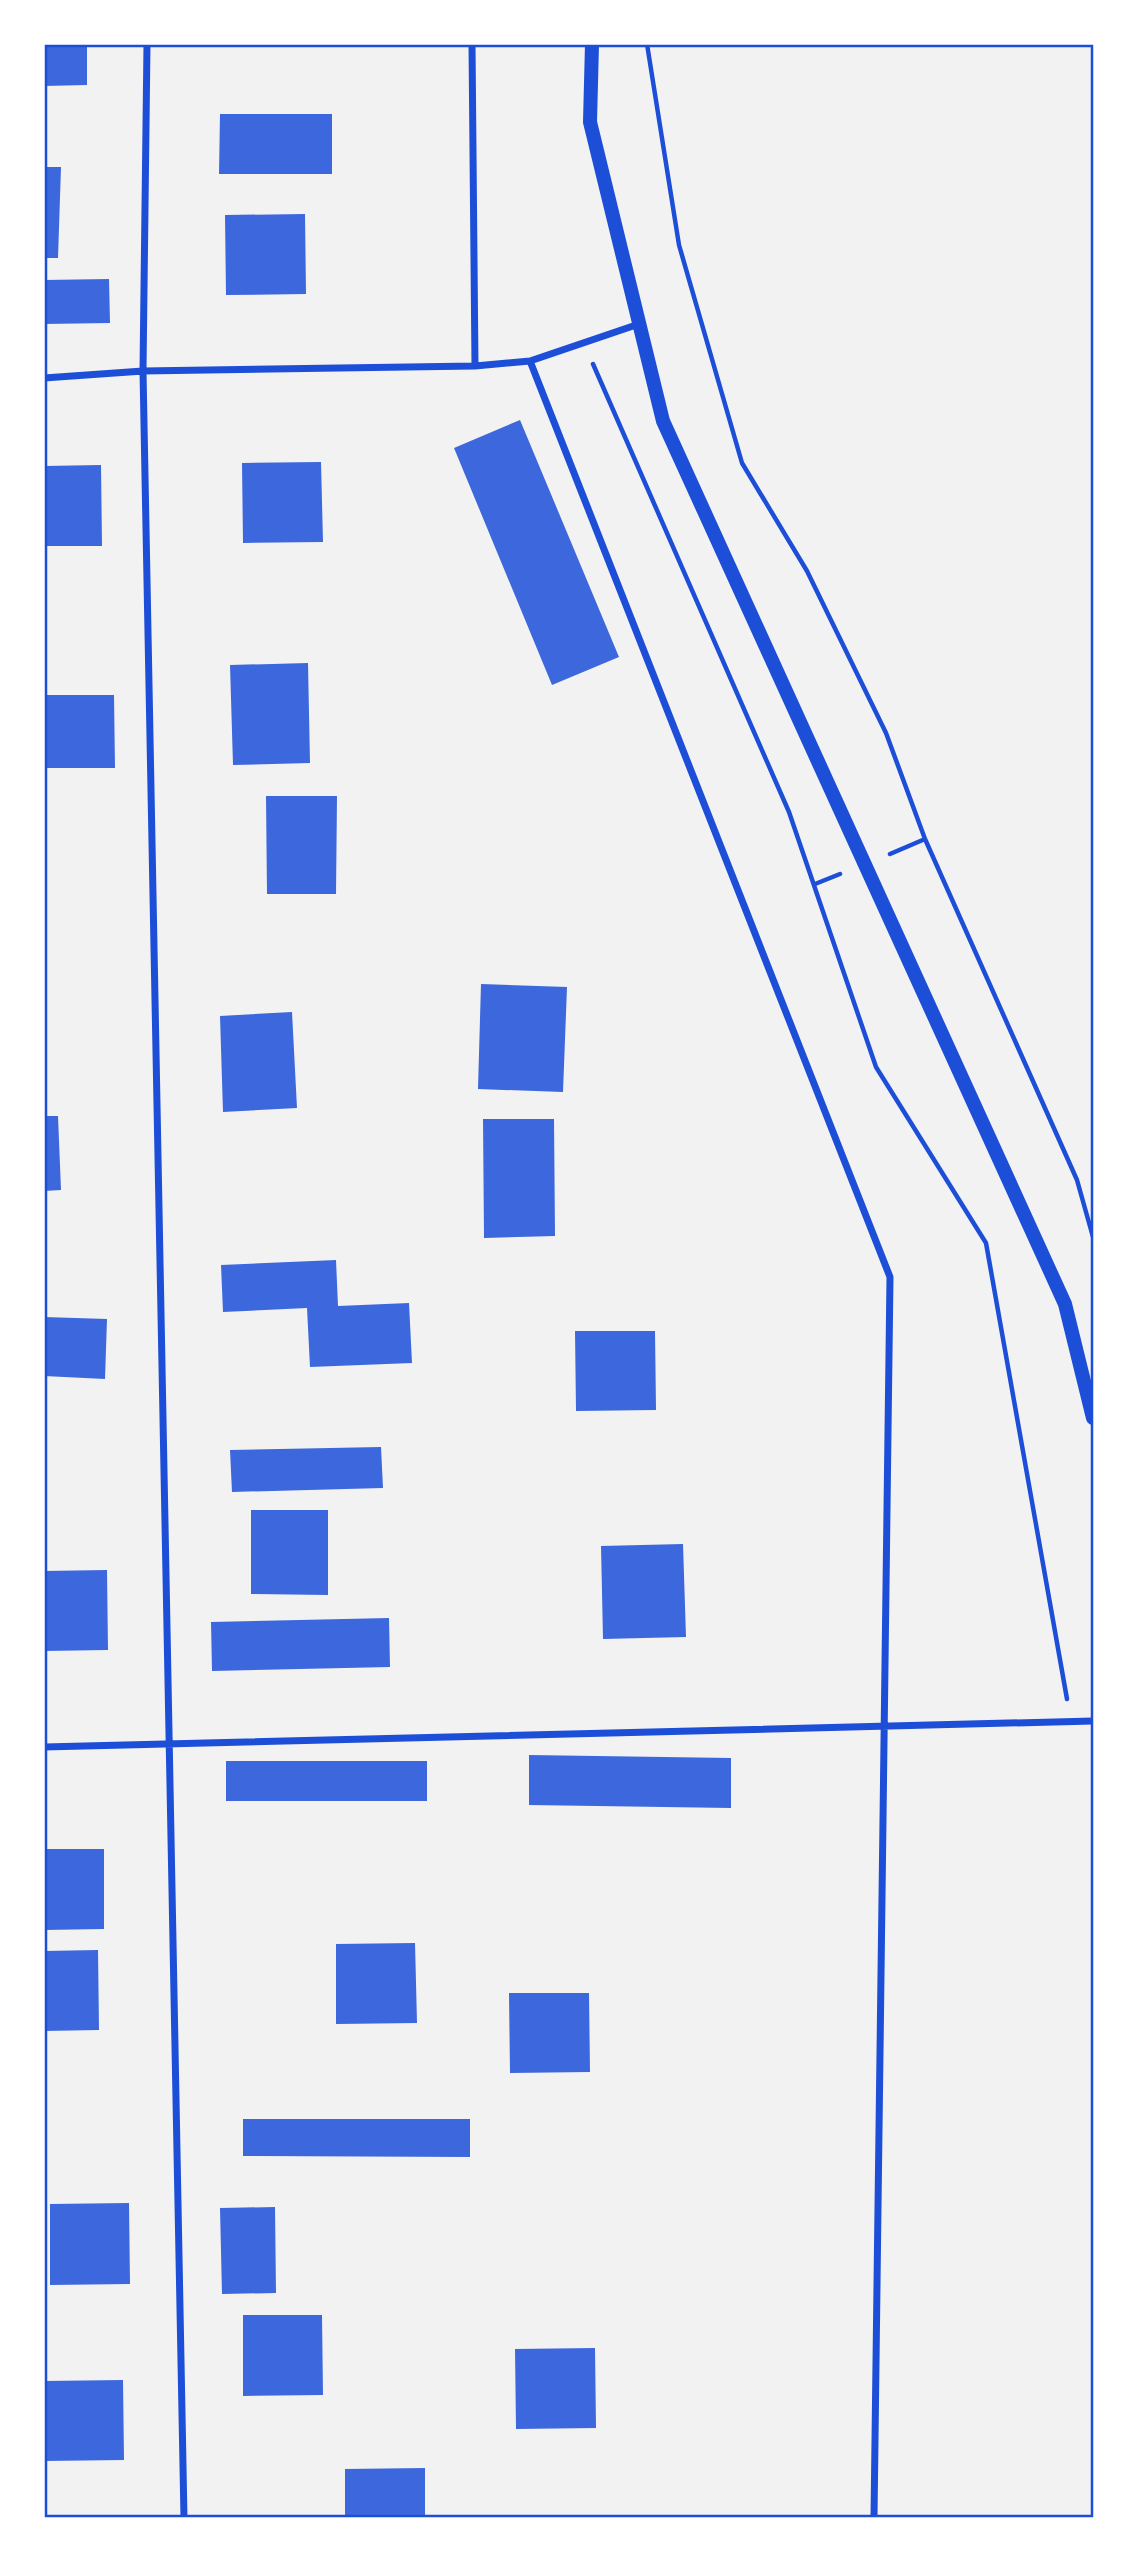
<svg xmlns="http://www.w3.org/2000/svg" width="1137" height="2562" font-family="'Work Sans',sans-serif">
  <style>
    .building { fill: #3d67dc }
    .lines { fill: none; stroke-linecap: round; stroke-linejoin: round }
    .path { stroke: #1d4ed8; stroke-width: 4.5 }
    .minor { stroke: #1d4ed8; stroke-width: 7 }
    .secondary { stroke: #1d4ed8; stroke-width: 14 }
    .neatline { fill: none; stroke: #1d4ed8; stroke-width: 2.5 }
  </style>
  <rect width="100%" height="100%" fill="#f2f2f2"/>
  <path class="building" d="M44,44H87V85L44,86Z
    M220,114H332V174H219Z
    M44,167H61L58,258H44Z
    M305,214L306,294L226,295L225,215Z
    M109,279L110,323L44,324V280Z
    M520,420L619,657L552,685L454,448Z
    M321,462L323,542L243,543L242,463Z
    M101,465L102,546H44V466Z
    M308,663L310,763L233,765L230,665Z
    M44,695H114L115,768H44Z
    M266,796H337L336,894H267Z
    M481,984L567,987L563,1092L478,1089Z
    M292,1012L297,1108L223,1112L220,1016Z
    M44,1116H58L61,1190L44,1191Z
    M483,1119H554L555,1236L484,1238Z
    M336,1260L338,1306L409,1303L412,1363L310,1367L307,1308L223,1312L221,1265Z
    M44,1317L107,1319L105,1379L44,1376Z
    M575,1331H655L656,1410L576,1411Z
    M381,1447L383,1488L232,1492L230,1450Z
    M251,1510H328V1595L251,1594Z
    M683,1544L686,1637L603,1639L601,1546Z
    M107,1570L108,1650L44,1651V1571Z
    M389,1618L390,1667L212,1671L211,1622Z
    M529,1755L731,1758V1808L529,1805Z
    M226,1761H427V1801H226Z
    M44,1849H104V1929L44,1930Z
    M415,1943L417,2023L336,2024V1944Z
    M98,1950L99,2030L44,2031V1951Z
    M509,1993H589L590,2072L510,2073Z
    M243,2119H470V2157L243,2156Z
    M129,2203L130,2284L50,2285V2204Z
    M275,2207L276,2293L222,2294L220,2208Z
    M243,2315H322L323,2395L243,2396Z
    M595,2348L596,2428L516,2429L515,2349Z
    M123,2380L124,2460L44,2461V2381Z
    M425,2468V2518H345V2469Z"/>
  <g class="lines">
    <path class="path" d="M647,44L679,245L742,463L807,571L886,733L925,839L1077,1180L1093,1237
      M593,364L789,812L876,1067L986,1243L1067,1699
      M890,854L925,839
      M815,884L840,874"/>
    <path class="minor" d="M147,44L143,371L184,2518
      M472,44L475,366
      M530,361L639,324
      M44,378L143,371L475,366L530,361L890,1277L874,2518
      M44,1747L1093,1721"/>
    <path class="secondary" d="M592,44L590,122L663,421L1065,1304L1093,1418"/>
  </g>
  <rect width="1137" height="2562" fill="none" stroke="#ffffff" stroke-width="91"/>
  <rect x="46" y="46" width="1046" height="2470" class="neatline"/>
</svg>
